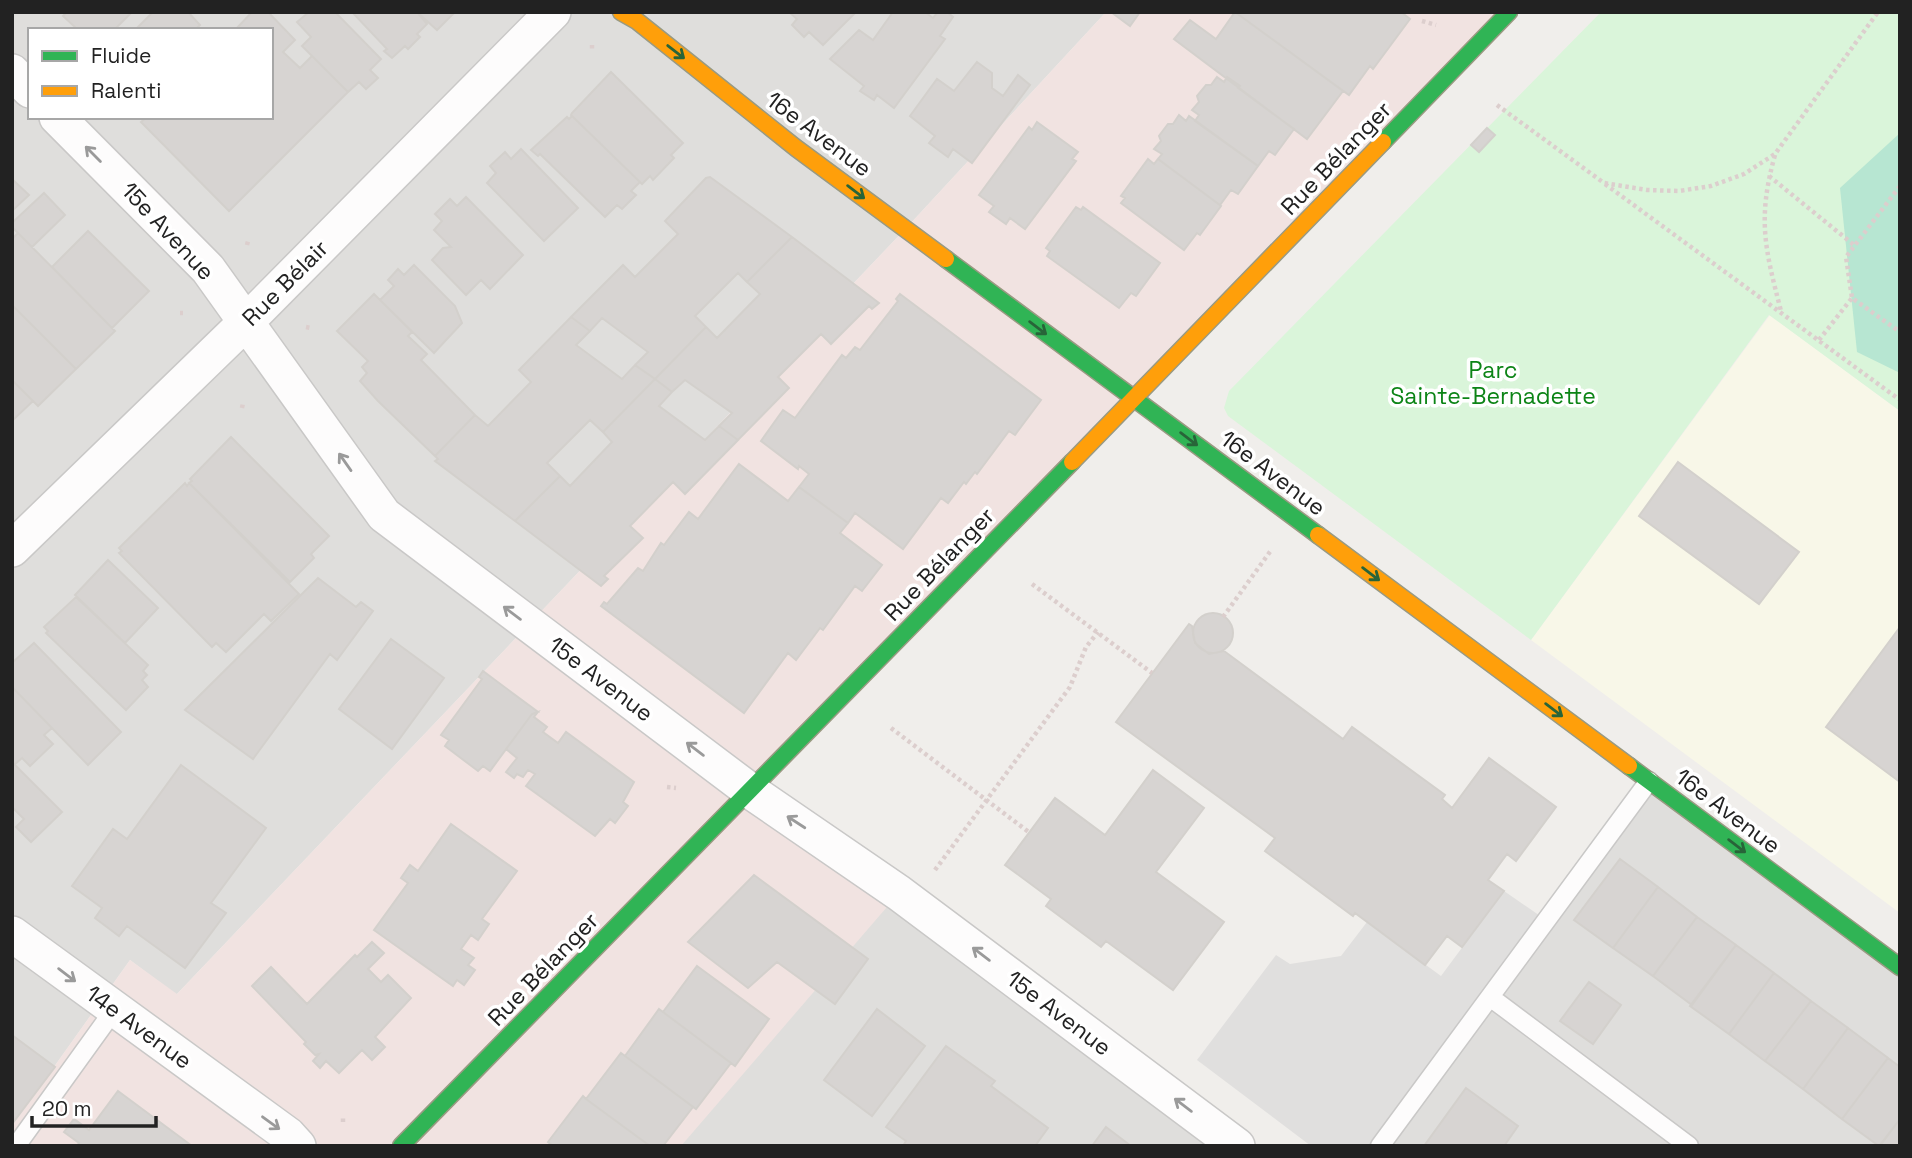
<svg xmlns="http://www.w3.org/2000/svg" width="1912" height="1158" font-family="'Space Grotesk',sans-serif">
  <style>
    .residential { fill: #dfdedc; fill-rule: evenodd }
    .commercial { fill: #f1e3e1 }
    .education { fill: #f8f7e8 }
    .park { fill: #daf5da }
    .pitch { fill: #b7e6d2 }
    .parking { fill: #e0dfde }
    .building { fill: #d7d4d2; stroke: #d3d0cc; stroke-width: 2 }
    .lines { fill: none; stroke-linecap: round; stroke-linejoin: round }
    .lane-casing { stroke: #c9c8c7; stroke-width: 21 }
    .street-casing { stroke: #c9c8c7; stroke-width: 38 }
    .fast-casing { stroke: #999a82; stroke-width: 19 }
    .slow-casing { stroke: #999a82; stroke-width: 19 }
    .path { stroke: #dccecd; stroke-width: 4.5; stroke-dasharray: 3.5 3.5; stroke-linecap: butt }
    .lane { stroke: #fdfcfc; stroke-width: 18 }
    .street { stroke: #fdfcfc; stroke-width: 35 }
    .fast { stroke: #30b455; stroke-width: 16 }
    .slow { stroke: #ff9f0a; stroke-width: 16 }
    .oneway { stroke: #286439 }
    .oneway2 { stroke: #9a9a9a }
    .labels { text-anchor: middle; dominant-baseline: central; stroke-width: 7; stroke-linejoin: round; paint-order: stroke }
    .street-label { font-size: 23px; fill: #222; stroke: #fff }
    .park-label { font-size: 23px; fill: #0c8416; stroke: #fff }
  </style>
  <rect width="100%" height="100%" fill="#f0eeeb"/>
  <path class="residential" d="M12,12H1106L910,224L176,995L130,960L12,1126ZM30,30H271V117H30Z
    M1649,781L1900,967V1146H1380Z
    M899,893L1238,1146H670Z"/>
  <path class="commercial" d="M1106,12H1509L749,790L899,893L681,1146H12V1126L130,960L177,994L910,224Z"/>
  <path class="education" d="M1770,315L1900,411V913L1531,640Z"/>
  <path class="park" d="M1601,12H1900V411L1769,315L1531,640L1228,416L1224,408L1229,391Z"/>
  <path class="pitch" d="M1900,133V373L1857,352L1840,188Z"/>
  <path class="parking" d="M1504,891L1546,920L1380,1146H1311L1197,1060L1276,955L1290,964L1341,956L1367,922L1441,976Z"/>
  <path class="building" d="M67,12H132L114,30H74L76,28L63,16Z
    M153,12H188L200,25L195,30H135Z
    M252,12H268L295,40L283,52L300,68L312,56L348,92L229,211L141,122L147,117H271V30H235Z
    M309,12H335L381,59L370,70L378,78L366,89L359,82L348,92L302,46L311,37L297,22Z
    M352,12H417L427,24L417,34L420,37L408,49L405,46L392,58L384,51L387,49Z
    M417,12H455L437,30Z
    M789,12H856L823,45L809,32L804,37L792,25L797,19Z
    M893,12H925L933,18L938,12H947L953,17L940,36L945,39L894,108L877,95L874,100L860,91L864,86L830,59L859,30L873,40Z
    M1111,12H1140L1130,26Z
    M1235,12H1401L1410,19L1373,69L1370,66L1349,95Z
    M1235,12L1343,91L1307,139L1174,39L1190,20L1216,39Z
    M977,62L992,73V88L1003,96L1018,75L1030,85L972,163L953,149L948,157L929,143L935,136L910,116L937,79L954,91Z
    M611,72L683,143L671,155L674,158L653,180L650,176L642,184L571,115L572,113Z
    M1217,77L1224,82L1227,77L1240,86L1238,88L1294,129L1275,155L1269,151L1258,166L1195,121L1199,115L1192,110L1199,102L1197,96L1206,85H1211Z
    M1179,115L1186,121L1189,116L1258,166L1238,194L1231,190L1220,205L1158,159L1162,154L1154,149L1161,141L1159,136L1168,124H1173Z
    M572,116L640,182L631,191L636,195L622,209L617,205L605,217L540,154L538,156L531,150L567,117L569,119Z
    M1037,122L1078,152L1072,159L1076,161L1025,229L1010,218L1006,224L989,212L994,206L979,195L1029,127L1032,130Z
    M1487,128L1495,135L1479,152L1471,145Z
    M521,149L578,208L544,241L487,183L496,173L490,166L505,152L511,159Z
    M1148,159L1154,164L1158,159L1221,206L1200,235L1197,233L1184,250L1121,203L1125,198L1121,196Z
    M710,177L792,237L747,282L738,273L695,316L706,327L655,379L635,365L648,352L602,318L590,331L571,317L623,265L635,277L678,234L665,221L706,178Z
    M12,179L29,195L12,211Z
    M44,193L65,215L32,247L12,227V223Z
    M466,197L523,255L490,289L481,280L466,295L432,260L443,248L451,247L434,230L442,221L435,214L450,199L457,206Z
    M1076,207L1081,210L1083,207L1160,263L1136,296L1131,293L1119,308L1047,256L1050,251L1046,248Z
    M88,231L149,291L112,328L52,267Z
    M18,233L115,331L76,369L12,305V239Z
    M792,237L879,303L872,309L869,306L831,344L821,334L778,377L789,388L738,440L719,426L732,413L685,380L672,392L655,379L706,327L717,338L760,294L747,282Z
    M414,265L455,306L462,323L434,353L380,300L394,286L388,280L398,269L404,275Z
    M374,294L412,332L408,336L427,354L421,360L475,415L435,456L378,401L360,381L367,373L362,367L368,361L337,331Z
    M900,294L1041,400L1015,435L1009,431L977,474L975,472L966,484L964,482L948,503L941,498L903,549L855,513L848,523L799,487L809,474L799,466L798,469L761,441L783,410L795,418L842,355L846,358L855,347L860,350L898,301L896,299Z
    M12,305L76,369L38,406L12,380Z
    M571,317L590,331L576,345L622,379L635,365L655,379L603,432L590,420L547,463L560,476L515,521L435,461L438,459L435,456L475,415L488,426L531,382L519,370Z
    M655,379L672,392L659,406L705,440L719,426L738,440L685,494L673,482L630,526L643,538L604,576L608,579L601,586L515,521L560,476L570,486L612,442L603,432Z
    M12,380L33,401L12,421Z
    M231,437L329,536L311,554L314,558L290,582L189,483L192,481L190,479Z
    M1678,462L1799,552L1759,604L1639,516Z
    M739,464L788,501L799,487L848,523L840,533L882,565L862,591L855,586L823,630L820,628L796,660L788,653L744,713L601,606L604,602L607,604L638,568L643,571L661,543L664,545L689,512L698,519Z
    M185,483L187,486L189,483L299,594L271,621L264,614L226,652L216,643L212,647L119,553L122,551L119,548Z
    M108,560L158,608L125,643L75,595Z
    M318,578L356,607L361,602L373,611L337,660L330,654L253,759L185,710Z
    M76,597L148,665L143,671L147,675L142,680L148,687L126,710L46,633L48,631L44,627Z
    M1193 633a20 20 0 1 1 40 0a20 20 0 1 1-40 0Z
    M1189,624L1192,626L1195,643L1209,654L1224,651L1343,739L1352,727L1445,795L1442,799L1452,808L1489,758L1556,807L1516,861L1507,854L1488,880L1504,891L1462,947L1447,936L1425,965L1355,913L1353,916L1265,851L1275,838L1116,722Z
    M1900,627V782L1826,727Z
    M391,639L444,678L392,749L339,709Z
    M34,643L121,732L88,765L12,687V663Z
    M483,671L538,712L532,714L490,771L483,766L478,771L445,746L449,740L441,735L482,679L479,677Z
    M12,687L52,728L44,735L53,744L30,766L22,758L14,765L12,762Z
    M538,712L534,717L547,727L543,732L558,743L566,732L634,782L623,802L628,806L615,823L610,819L595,836L526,786L535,774L528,770L523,777L517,774L514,778L506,772L517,758L506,749L532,714Z
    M12,762L62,812L31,842L16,827L24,819L12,807Z
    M181,765L266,828L211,903L226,913L185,968L127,926L119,936L95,918L102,908L72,886L113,829L127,839Z
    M1153,770L1204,808L1156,872L1224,922L1173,990L1106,941L1101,947L1046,906L1051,899L1005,865L1055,798L1105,835Z
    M451,824L517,871L482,919L489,924L478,940L471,935L461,949L474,958L468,965L475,970L464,985L457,980L453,986L374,930L408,883L401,878L410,865L418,871Z
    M1620,859L1658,887L1613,948L1574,920Z
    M754,875L868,959L835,1004L777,962L748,988L688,942Z
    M1658,887L1697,917L1653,976L1613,948Z
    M1697,917L1736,945L1692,1005L1653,976Z
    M372,942L384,953L368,969L381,982L388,975L411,998L375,1037L385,1047L372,1060L362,1050L339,1073L326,1061L320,1068L313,1061L319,1054L315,1055L304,1044L306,1042L252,986L271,967L307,1004L355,955L357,957Z
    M1736,945L1774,973L1729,1034L1690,1006Z
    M697,966L769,1019L735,1066L663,1012Z
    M1774,973L1811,1001L1765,1061L1729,1034Z
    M1589,982L1621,1005L1593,1044L1560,1021Z
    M1811,1001L1848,1028L1803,1089L1765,1061Z
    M659,1009L731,1063L696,1109L625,1056Z
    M877,1009L925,1046L872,1116L824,1080Z
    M1848,1028L1888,1058L1842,1119L1803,1089Z
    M12,1035L55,1067L12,1124Z
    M946,1046L995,1081L991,1086L1048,1128L1035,1146H903L906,1141L886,1127Z
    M621,1053L693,1107L663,1146H650L586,1099Z
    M1888,1058L1900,1067V1119L1879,1146L1842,1119Z
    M1466,1088L1518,1126L1504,1146H1424Z
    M118,1091L192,1146H77L79,1143L64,1132L74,1119L89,1130Z
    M583,1096L586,1099L650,1146H553L548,1142Z
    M1900,1119V1146H1880Z
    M1106,1127L1131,1146H1092Z"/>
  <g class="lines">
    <g class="lane-casing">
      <path id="lane" d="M1490,997L1689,1146
        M16,1146L114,1010
        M1380,1146L1649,781"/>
    </g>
    <g class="street-casing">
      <path id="street" d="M12,72L30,90
        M57,117L208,269L384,515L749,790L899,893L1237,1146
        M12,549L245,323L553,12
        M12,934L288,1135L298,1146"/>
    </g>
    <g class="fast-casing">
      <path id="fast" d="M1383,142L1509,12
        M946,259L1318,535
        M1629,766L1900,967
        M401,1146L1072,462"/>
    </g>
    <g class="slow-casing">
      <path id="slow" d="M621,12L637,21L796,148L946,259
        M1072,462L1383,142
        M1318,535L1629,766"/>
    </g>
    <path class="path" d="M1422,21L1436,25
      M592,45V49
      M1497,105L1604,183L1647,190L1679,191L1711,186L1744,174L1775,154L1878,12
      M1775,155C1757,219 1765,249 1781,311
      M1769,176L1854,245
      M1605,184L1900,400
      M1900,186L1846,257L1852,298L1900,332
      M247,245L248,241
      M180,313H183
      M306,327L311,328
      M1819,340L1852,298
      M242,408L243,403
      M1032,584L1152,673
      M1223,617L1272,549
      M891,728L1030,833
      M667,787L676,788
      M935,870L1070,687L1086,647L1098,632
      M343,1122V1116"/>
    <use href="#lane" class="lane"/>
    <use href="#street" class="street"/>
    <use href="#fast" class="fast"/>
    <use href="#slow" class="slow"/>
  </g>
  <defs><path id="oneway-shaft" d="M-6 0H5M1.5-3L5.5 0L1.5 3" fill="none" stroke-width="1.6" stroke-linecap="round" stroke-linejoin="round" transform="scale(1.75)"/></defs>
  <g class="oneway">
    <use href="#oneway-shaft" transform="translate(676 52) rotate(38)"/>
    <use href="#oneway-shaft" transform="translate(856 192) rotate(37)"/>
    <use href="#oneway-shaft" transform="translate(1038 328) rotate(37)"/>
    <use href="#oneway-shaft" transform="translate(1189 439) rotate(37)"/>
    <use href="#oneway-shaft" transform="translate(1371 574) rotate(37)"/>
    <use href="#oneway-shaft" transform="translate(1554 710) rotate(37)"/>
    <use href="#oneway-shaft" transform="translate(1737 846) rotate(37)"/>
  </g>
  <g class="oneway2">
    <use href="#oneway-shaft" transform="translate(93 154) rotate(-135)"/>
    <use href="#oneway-shaft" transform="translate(345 462) rotate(-125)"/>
    <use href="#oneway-shaft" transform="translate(512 613) rotate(-143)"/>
    <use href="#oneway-shaft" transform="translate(695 749) rotate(-143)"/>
    <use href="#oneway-shaft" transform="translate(796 822) rotate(-147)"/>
    <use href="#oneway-shaft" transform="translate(981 954) rotate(-143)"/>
    <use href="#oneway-shaft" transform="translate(67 975) rotate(37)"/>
    <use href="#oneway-shaft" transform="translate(1183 1105) rotate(-143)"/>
    <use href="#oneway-shaft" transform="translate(271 1123) rotate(36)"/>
  </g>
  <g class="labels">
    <g class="street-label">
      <text transform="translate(819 134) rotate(37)">16e Avenue</text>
      <text transform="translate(1336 158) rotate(-46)">Rue Bélanger</text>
      <text transform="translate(168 231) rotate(47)">15e Avenue</text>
      <text transform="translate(285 283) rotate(-45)">Rue Bélair</text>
      <text transform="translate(1273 473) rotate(37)">16e Avenue</text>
      <text transform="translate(939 564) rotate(-46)">Rue Bélanger</text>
      <text transform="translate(601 679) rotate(37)">15e Avenue</text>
      <text transform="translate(1728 811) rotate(37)">16e Avenue</text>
      <text transform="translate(543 969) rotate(-46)">Rue Bélanger</text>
      <text transform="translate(1059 1013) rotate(37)">15e Avenue</text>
      <text transform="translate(139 1027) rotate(36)">14e Avenue</text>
    </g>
    <g class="park-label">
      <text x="1493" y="370">Parc<tspan x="1493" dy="26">Sainte-Bernadette</tspan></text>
    </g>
  </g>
  <rect width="1912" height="1158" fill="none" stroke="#222222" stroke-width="28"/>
  <rect x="28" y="28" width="245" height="91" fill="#ffffff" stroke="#a7a7a7" stroke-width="2"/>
  <rect x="42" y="51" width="35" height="10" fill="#30b455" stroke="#a7a7a7" stroke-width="2"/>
  <text x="91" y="63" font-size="21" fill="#222222">Fluide</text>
  <rect x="42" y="86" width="35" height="10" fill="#ff9f0a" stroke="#a7a7a7" stroke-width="2"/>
  <text x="91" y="98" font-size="21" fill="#222222">Ralenti</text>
  <path d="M32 1116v10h124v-10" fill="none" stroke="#222222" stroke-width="3.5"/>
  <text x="42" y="1116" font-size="21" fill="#222222" stroke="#ffffff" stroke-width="5" paint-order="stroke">20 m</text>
</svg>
